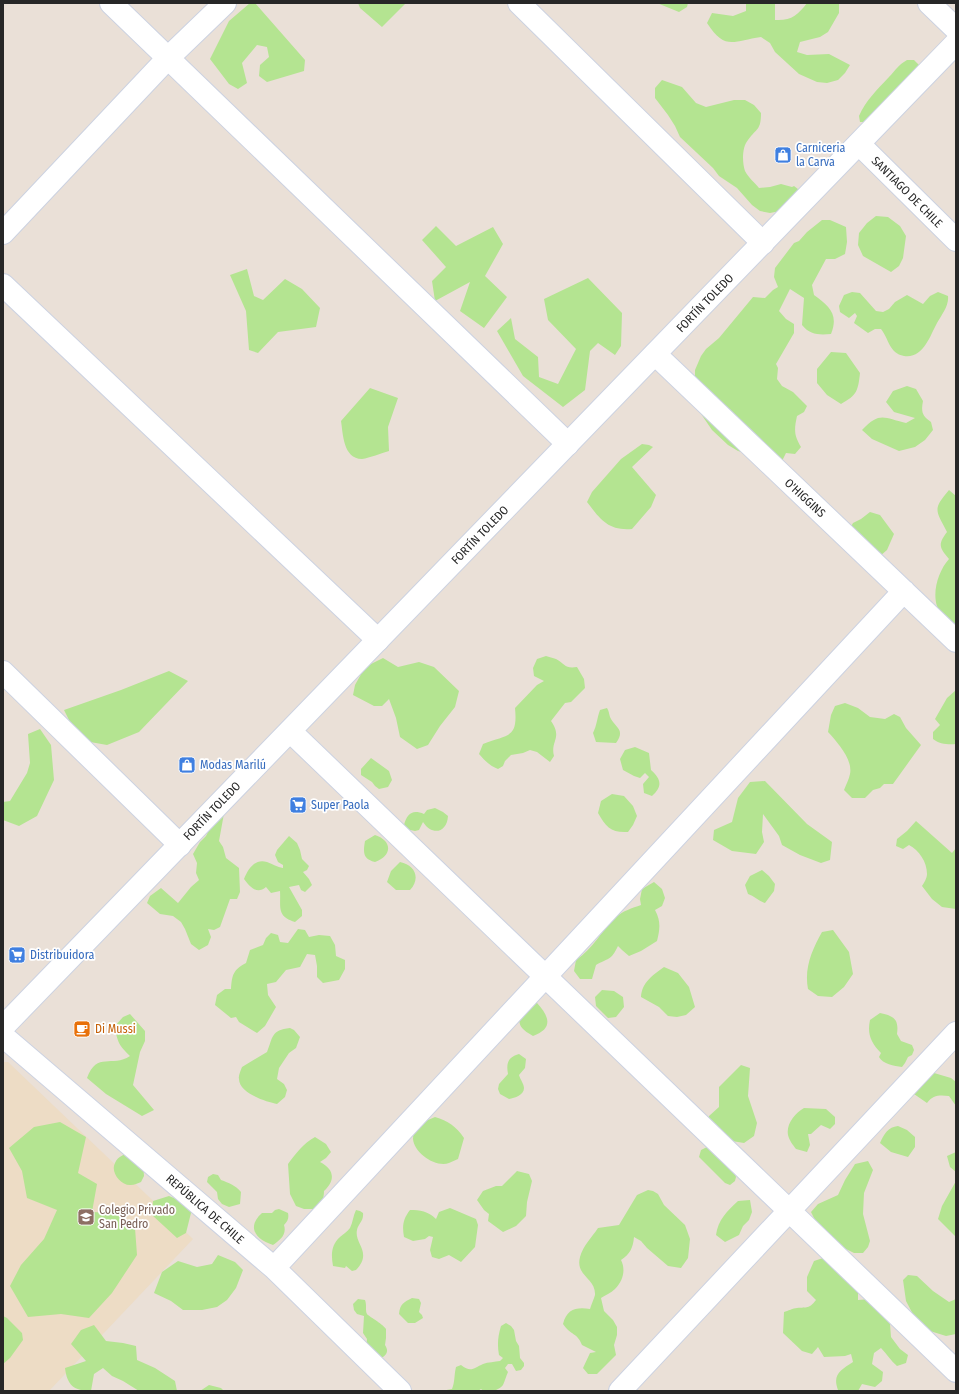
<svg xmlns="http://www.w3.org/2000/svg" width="959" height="1394" font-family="'Fira Sans Condensed',sans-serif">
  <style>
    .education { fill: #eddcc5 }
    .green { fill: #b4e491 }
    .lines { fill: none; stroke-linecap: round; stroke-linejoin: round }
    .street-casing { stroke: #ccd2e1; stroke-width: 24 }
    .secondary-casing { stroke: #ccd2e1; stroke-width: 24 }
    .street { stroke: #fff; stroke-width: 22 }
    .secondary { stroke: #fff; stroke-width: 22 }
    .labels { text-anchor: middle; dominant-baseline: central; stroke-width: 3.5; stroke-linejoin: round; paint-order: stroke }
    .shop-label { font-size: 12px; fill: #366cbe; stroke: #fff; text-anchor: start }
    .street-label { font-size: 12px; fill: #272727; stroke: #fff }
    .food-label { font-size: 12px; fill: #c56008; stroke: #fff; text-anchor: start }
    .education-label { font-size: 12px; fill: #785e54; stroke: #fff; text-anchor: start }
  </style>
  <rect width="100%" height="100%" fill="#eae0d7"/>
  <path class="education" d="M3,1062H8L193,1239L49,1391H3Z"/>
  <path class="green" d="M250,3H255L305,60L304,71L267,82L259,76L260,65L269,57L267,47L257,45L242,63L247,83L238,89L229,84L210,59L229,21Z
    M358,3H406L382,27L360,8Z
    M657,3H688L687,7L679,12Z
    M746,3H775V20C791,21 798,15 807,3H839V13L828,32L820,37L800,42L797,52L807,55L829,54L850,65L845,73L838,80L827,83L817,82L799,74L775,52L770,43L761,37C733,41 725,51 707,23L712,13L733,16L746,11Z
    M907,60H914L920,66L866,122H860L859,116C866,100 877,90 889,77C896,70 898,65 907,60Z
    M662,80L682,87L696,103L706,107L734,100H745L754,105L761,113C761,130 757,128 748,140C742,147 742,162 745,171C748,177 755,183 759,188L770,187L781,184L792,187L794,186L803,193L780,211L770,213L760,211L752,205L737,188L719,176L713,168L680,137L675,126L668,115L655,98V88Z
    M876,216L888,217L900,226L906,236L903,258L899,266L891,272L863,256L858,245L859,233L867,223Z
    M822,220H830L846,227L847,242L845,254L835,259H826L812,285L814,295C829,306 839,314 831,334C819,335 810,335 802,325L804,298L790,289L779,311L786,319L794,324V333L776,364L778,368L777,379L782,386L793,392L807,406L804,412L797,416C794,430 794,435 801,447L795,454L786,453L781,463L738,451L728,445L712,430L697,408L695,382V370L701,356L706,349L719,338L753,297L765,298L773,290L778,287L774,277L775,268L794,243L799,241L807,232Z
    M436,226L456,246L493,227L503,244L485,276L507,297L484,328L460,311L470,282L435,301L432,281L446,267L422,240Z
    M247,269L254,296L263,300L285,279L302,289L320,308L316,327L278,332L258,353L249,350L246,311L230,275Z
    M588,278L622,313L621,346L615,355L598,343L590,351L585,390L563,407L523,376L497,331L511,318L515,339L538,357L539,377L558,384L576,349L548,320L544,299Z
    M852,292L860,293L876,311L883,312L889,309L895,302L907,295L923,304L930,296L938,292L948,296C949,306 942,314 937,323C930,336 923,359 904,356C889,353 889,339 881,329H875L868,333L854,323L857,316L855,313L849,318L840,312L839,306L844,295Z
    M831,352L846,353L860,373C858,391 857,395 841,404L827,395L817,383V369Z
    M907,386L916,389L923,401C921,412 922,416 931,422L933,430L925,440L915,447L899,451L872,439L862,430C880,411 884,418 906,423L915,418L894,412L886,402L893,391Z
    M370,388L398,398L388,427L389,451C381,453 370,458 362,459C343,459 343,433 341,421Z
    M642,444L649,445L653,447L632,467L656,495L651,507L632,529C608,531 600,519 587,502L592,492L621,459Z
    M949,490L956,496V627C950,621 940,614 937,606C932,591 939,570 949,559C940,548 937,545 947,532C936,510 932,510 949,490Z
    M870,512L880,515L894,534L887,550L880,556L848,532L853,523L861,519Z
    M546,656C549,657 553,658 556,659C565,664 565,669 577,667L584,679L585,688L571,702L565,703L551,721C563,738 550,741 554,756L550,762L537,752L530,750L523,753L511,755L505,761L503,766L498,769C490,766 485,761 479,754L483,744C508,734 518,739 515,708L537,685L544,681L534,676L533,668L537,659Z
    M383,658L398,667L419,662L434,667L459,691L455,707L440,726L428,745L417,749L400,737L396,718L389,699L382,706H374L353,695L355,685L365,667Z
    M169,671L188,681L139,732L107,745L79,740L64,710L121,690Z
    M956,690V744C949,745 939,744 933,739V732L940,725L935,719L947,698Z
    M845,703L858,708L870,717L885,719L894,714L900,717L906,728L921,745L893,784H884L880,788L873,790L865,798H852L844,790C846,785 849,779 850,774C853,759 837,742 828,732L831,715L835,706Z
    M607,708C609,711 609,714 610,717C615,728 626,729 616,743L596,742L593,733C597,725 597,718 600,710Z
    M40,729L51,745L54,780L37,816L19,826L3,820V802L10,801L27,773L30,763L28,734Z
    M635,747L649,753L651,770C661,779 663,786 652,796L644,793L643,784L649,777L645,773L640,778L634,776L623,770L620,759L625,750Z
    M371,758L389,771L392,780L388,787L379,789L375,786L372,782L361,775V769Z
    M765,781L807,824L832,842L830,860L821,863L800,855L782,845L779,836L763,814L762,832L764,842L756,854L732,851L713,840L714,830L732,822L738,798L750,782Z
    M612,794L624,796L633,806L637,816L633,825L628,832C611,833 606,827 598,813L601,801Z
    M225,808L219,841L223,847L226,858L239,868L240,892L237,899H230L220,927L214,930L208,929L211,937L208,945L199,950L191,944L185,929L181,922L173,916L160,914L147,903L150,896L161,888L178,903L191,887L199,880L196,873L197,863L193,854L200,842L206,836L211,826Z
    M435,808L443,812L448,816C447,833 432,836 423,822L419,830L415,831L406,829L404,825C407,814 412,809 424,814L427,810Z
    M916,821L952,853L956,848V909L942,907L932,899L922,886C924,883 927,878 927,874C927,862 919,850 909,845L903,849L896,846L897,839L907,831Z
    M375,835C393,841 392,856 375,862C363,859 363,853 365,841Z
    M289,836L297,843L300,850L302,859L309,866L307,870L303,872L309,879L312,885L305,892L301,890L299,885L289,887L302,910V916L295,922C276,916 281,907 280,891L271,893L266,887C257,895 250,887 244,879C248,869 255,858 267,862C273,864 277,867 283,868V865L278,862L275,855L277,850Z
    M400,862C415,865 421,878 410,890H396L387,882L391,871Z
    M762,870L769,876L775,884L774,891L765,903C759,901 754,896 748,894L745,885L750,876Z
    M654,882L662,889L665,898L662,906L655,910C661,921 660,929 657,941L641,951L629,956L622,950L618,946C611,961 608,958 596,965L592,979H580L574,971L576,960C593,949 601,931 616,917C623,911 632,908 641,905L640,899L642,889Z
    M298,929L305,930L309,937L319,935L330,936L335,945L336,956L345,960V969L339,980L323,983L317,977V966L315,955L307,954L300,967L286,970L276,982L267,984L268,995L276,1007L265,1026L257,1033L239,1022L236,1017L231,1018L215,1005L217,995L225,989H231C232,975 233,970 246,963L250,950L263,945L266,938L271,933L278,935L280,942L288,943Z
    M833,930L849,952L853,974L844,987L832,997L818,996L808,989C804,968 812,950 822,932Z
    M664,967L678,973L689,987L695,1007L686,1015L677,1017L668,1016L659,1007L641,997C642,982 653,975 664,967Z
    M602,990L614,991L623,997L624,1007L616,1017L608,1018L596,1006L595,997Z
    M529,1002L537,1003C550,1017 553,1029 533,1036C518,1027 518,1025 521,1009Z
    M880,1013C894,1016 899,1019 897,1034L901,1041L912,1045L914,1050L912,1055L908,1057L905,1063L902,1067C894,1066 883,1064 879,1057L881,1053C871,1043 867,1034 870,1020Z
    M130,1014L145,1031V1041L140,1052L133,1085L154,1110L142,1116L106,1094L87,1078C97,1051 112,1068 130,1056C119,1045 117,1042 115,1026L123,1017Z
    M290,1028L294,1030L300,1037L296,1048L289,1053L279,1068L277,1079L284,1084L287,1090L285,1097L277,1104C266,1102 239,1093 239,1079C238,1076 241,1070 242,1067L267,1052C273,1037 271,1030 290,1028Z
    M519,1054L526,1059L525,1068L519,1075C520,1079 524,1084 524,1088C524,1095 515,1098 509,1099L500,1094L498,1089L499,1084L508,1074C506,1063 508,1057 519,1054Z
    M741,1065L750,1068L748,1096L757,1123L754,1136L744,1143L732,1141L708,1124L709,1116L719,1107V1087Z
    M934,1073L951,1078L956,1082V1106L949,1096C939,1095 933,1095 927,1103L914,1094Z
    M804,1108L826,1109L835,1117V1124L830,1129L821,1125L811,1134H808L810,1145L807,1152L796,1149C793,1145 789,1140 788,1135C786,1124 795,1113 804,1108Z
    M435,1117C448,1121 456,1126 464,1138L458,1159C455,1160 452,1162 449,1163C436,1168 414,1153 413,1139C413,1136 414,1132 414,1129L421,1123Z
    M60,1122L86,1137L78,1173L97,1184L92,1212L114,1213L135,1228L137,1255L112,1293L89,1318L61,1314L28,1317L10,1286L21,1265L44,1239L57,1210L27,1198L22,1171L9,1148L34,1127Z
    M898,1126L907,1130L915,1137V1147L908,1157L891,1152L880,1143C884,1134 888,1127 898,1126Z
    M315,1137L326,1144L331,1152L326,1158L320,1162C334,1169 336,1180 324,1191C324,1200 321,1203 315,1209H304L296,1206L290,1194L288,1164C295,1154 304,1143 315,1137Z
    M707,1147L715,1149L724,1164L734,1171L736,1177L735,1181L730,1185L725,1183L699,1157L701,1150Z
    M131,1152L143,1163L144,1176L141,1182C138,1183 134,1185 131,1185C121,1186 110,1172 115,1163C118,1156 125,1154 131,1152Z
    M956,1152V1172L950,1167L947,1156Z
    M868,1161L873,1170L864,1193L863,1214L870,1241L868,1247L863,1253H854L840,1246L820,1230L811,1212L818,1204L838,1195L845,1180L855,1164Z
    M517,1171L529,1174L532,1181L527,1202L526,1216L516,1226L503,1232L488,1221L489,1214L484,1210L477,1200L483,1191L496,1186H502Z
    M213,1174L218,1175L221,1180C229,1183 235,1185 241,1192L240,1204L229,1207L222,1204L218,1199L217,1192L207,1182L208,1177Z
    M956,1181V1237L938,1219L942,1206Z
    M648,1190L653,1191L658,1194L664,1205L685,1225L690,1239L688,1258L681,1268L668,1266L647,1248L641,1241L634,1237C633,1248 630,1254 621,1260C626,1270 623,1281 615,1289C611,1293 605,1295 601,1298L604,1311L613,1320L617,1327V1335L614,1345L616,1355L597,1374H588L583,1368L590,1353L596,1352L582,1345C577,1332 571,1336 563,1324C567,1309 576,1307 590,1309C591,1305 594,1299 595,1295C596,1278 575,1276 580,1257C583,1246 592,1237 598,1228L619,1225L637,1195Z
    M169,1196L181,1201L192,1209L186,1233L177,1238L152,1215L153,1201Z
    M750,1200L752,1212L749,1220L743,1226L739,1235L725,1242L716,1235C718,1220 727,1211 738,1201Z
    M450,1208L476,1219L478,1225L475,1247L461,1262L449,1255L439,1259L432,1257L430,1250L433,1237L429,1236L425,1239L413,1241L404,1237C402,1226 403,1219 410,1210C420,1210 428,1211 436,1219L439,1212Z
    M279,1209L288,1213C289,1218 288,1221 284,1225C287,1235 280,1240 273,1245C256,1240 246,1227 262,1213H272L275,1210Z
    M356,1210L360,1211L363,1213C364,1221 358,1224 357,1230C354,1244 373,1252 356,1270L352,1271L346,1266L345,1268L333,1266C331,1255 331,1245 340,1237C343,1234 347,1232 350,1228C353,1222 353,1216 356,1210Z
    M218,1255L235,1262L243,1270L236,1288L227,1300L217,1307L202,1310H183L171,1301L154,1293L162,1272L178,1261L197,1267L212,1264Z
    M826,1257L858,1283V1300L871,1299L887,1317L890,1324L891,1337L900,1349L908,1355L906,1363L897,1366C891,1361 887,1354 881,1348L874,1353L872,1364L883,1372L882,1381L875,1387L862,1384L858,1391L838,1390C832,1374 841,1370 853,1362L851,1354L845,1356L824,1357L818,1347L812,1354L802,1351L783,1333L784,1312C788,1311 793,1308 797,1308C807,1307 809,1309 816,1300L807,1291V1277L814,1261Z
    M908,1275L917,1276L933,1291L949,1302L956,1299V1334L946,1336L930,1331L916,1320L906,1301L903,1280Z
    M412,1298L419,1299L421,1303L419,1312L422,1315L423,1318L415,1323H408L399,1314C400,1304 404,1302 412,1298Z
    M358,1299L365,1300C367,1305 365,1311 367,1314C368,1316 382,1323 386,1329V1338L385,1345C388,1350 388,1353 383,1357H374L366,1349L367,1339L363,1333L364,1316L357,1314L354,1310L353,1304Z
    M3,1316L7,1318L22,1333L23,1340L10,1358L3,1364Z
    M506,1323L511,1326L514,1330L516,1341L519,1346L520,1358L524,1363V1366L521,1370L516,1371L512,1364H508L505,1368L508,1372C506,1376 505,1381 503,1385C498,1391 487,1394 481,1389L478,1391H441L452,1389C455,1382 454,1375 456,1367L461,1365C471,1373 474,1368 483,1364C488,1362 495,1362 500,1361L503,1358L499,1355C497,1344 498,1336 501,1326Z
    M94,1325L106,1341L123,1343L136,1346L137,1360L155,1368L175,1381L177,1391H139L123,1381L112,1376L103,1368L94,1374L91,1391C74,1391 67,1385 65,1368L86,1361L71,1344L81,1330Z
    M209,1385L221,1388L224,1391H200Z"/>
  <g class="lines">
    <g class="street-casing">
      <path id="street" d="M111,3L568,444
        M519,3L763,243
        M929,3L956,29
        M859,144L956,240
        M3,233L168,58L225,3
        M3,285L378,640
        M655,354L956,641
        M3,672L180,845
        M290,731L956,1371
        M3,1036L274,1268L400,1391
        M274,1268L904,591
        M620,1391L956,1033"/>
    </g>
    <g class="secondary-casing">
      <path id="secondary" d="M3,1027L956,43"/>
    </g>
    <use href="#street" class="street"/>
    <use href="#secondary" class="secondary"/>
  </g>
  <defs>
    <g id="shop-square" transform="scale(0.9)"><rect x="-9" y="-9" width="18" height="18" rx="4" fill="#3f7fe0" stroke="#fff"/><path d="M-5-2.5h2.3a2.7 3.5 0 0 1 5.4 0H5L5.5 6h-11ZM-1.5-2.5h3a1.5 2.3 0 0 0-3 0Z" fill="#fff"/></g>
    <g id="supermarket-square" transform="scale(0.9)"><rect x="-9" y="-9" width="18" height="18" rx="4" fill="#3f7fe0" stroke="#fff"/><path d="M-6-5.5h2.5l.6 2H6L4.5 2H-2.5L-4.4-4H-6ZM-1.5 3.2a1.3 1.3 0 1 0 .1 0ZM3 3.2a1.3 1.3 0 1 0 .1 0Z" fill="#fff"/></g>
    <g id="cafe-square" transform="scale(0.9)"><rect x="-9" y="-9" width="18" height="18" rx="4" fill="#e8710a" stroke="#fff"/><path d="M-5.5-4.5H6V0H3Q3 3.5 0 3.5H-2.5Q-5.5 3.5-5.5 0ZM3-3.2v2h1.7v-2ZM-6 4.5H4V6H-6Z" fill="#fff"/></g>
    <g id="university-square" transform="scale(0.9)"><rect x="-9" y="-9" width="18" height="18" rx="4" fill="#8d6e63" stroke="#fff"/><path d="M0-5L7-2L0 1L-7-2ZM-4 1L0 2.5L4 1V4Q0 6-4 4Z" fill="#fff"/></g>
  </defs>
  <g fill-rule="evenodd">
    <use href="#shop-square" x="783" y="155"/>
    <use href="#shop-square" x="187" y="765"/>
    <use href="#supermarket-square" x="298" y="805"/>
    <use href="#supermarket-square" x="17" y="955"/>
    <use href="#cafe-square" x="82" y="1029"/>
    <use href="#university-square" x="86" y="1217"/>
  </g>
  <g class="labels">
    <g class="shop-label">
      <text x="796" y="148">Carniceria<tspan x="796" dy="14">la Carva</tspan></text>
      <text x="200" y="765">Modas Marilú</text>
      <text x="311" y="805">Super Paola</text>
      <text x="30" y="955">Distribuidora</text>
    </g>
    <g class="street-label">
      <text transform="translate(907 192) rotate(45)">SANTIAGO DE CHILE</text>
      <text transform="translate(705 303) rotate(-46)">FORTÍN TOLEDO</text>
      <text transform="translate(805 498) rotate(43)">O'HIGGINS</text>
      <text transform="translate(480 535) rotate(-46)">FORTÍN TOLEDO</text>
      <text transform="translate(212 811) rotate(-46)">FORTÍN TOLEDO</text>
      <text transform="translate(205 1209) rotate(41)">REPÚBLICA DE CHILE</text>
    </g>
    <g class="food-label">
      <text x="95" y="1029">Di Mussi</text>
    </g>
    <g class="education-label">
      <text x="99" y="1210">Colegio Privado<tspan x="99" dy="14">San Pedro</tspan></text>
    </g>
  </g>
  <rect width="959" height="1394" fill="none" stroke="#272727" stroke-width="8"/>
</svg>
